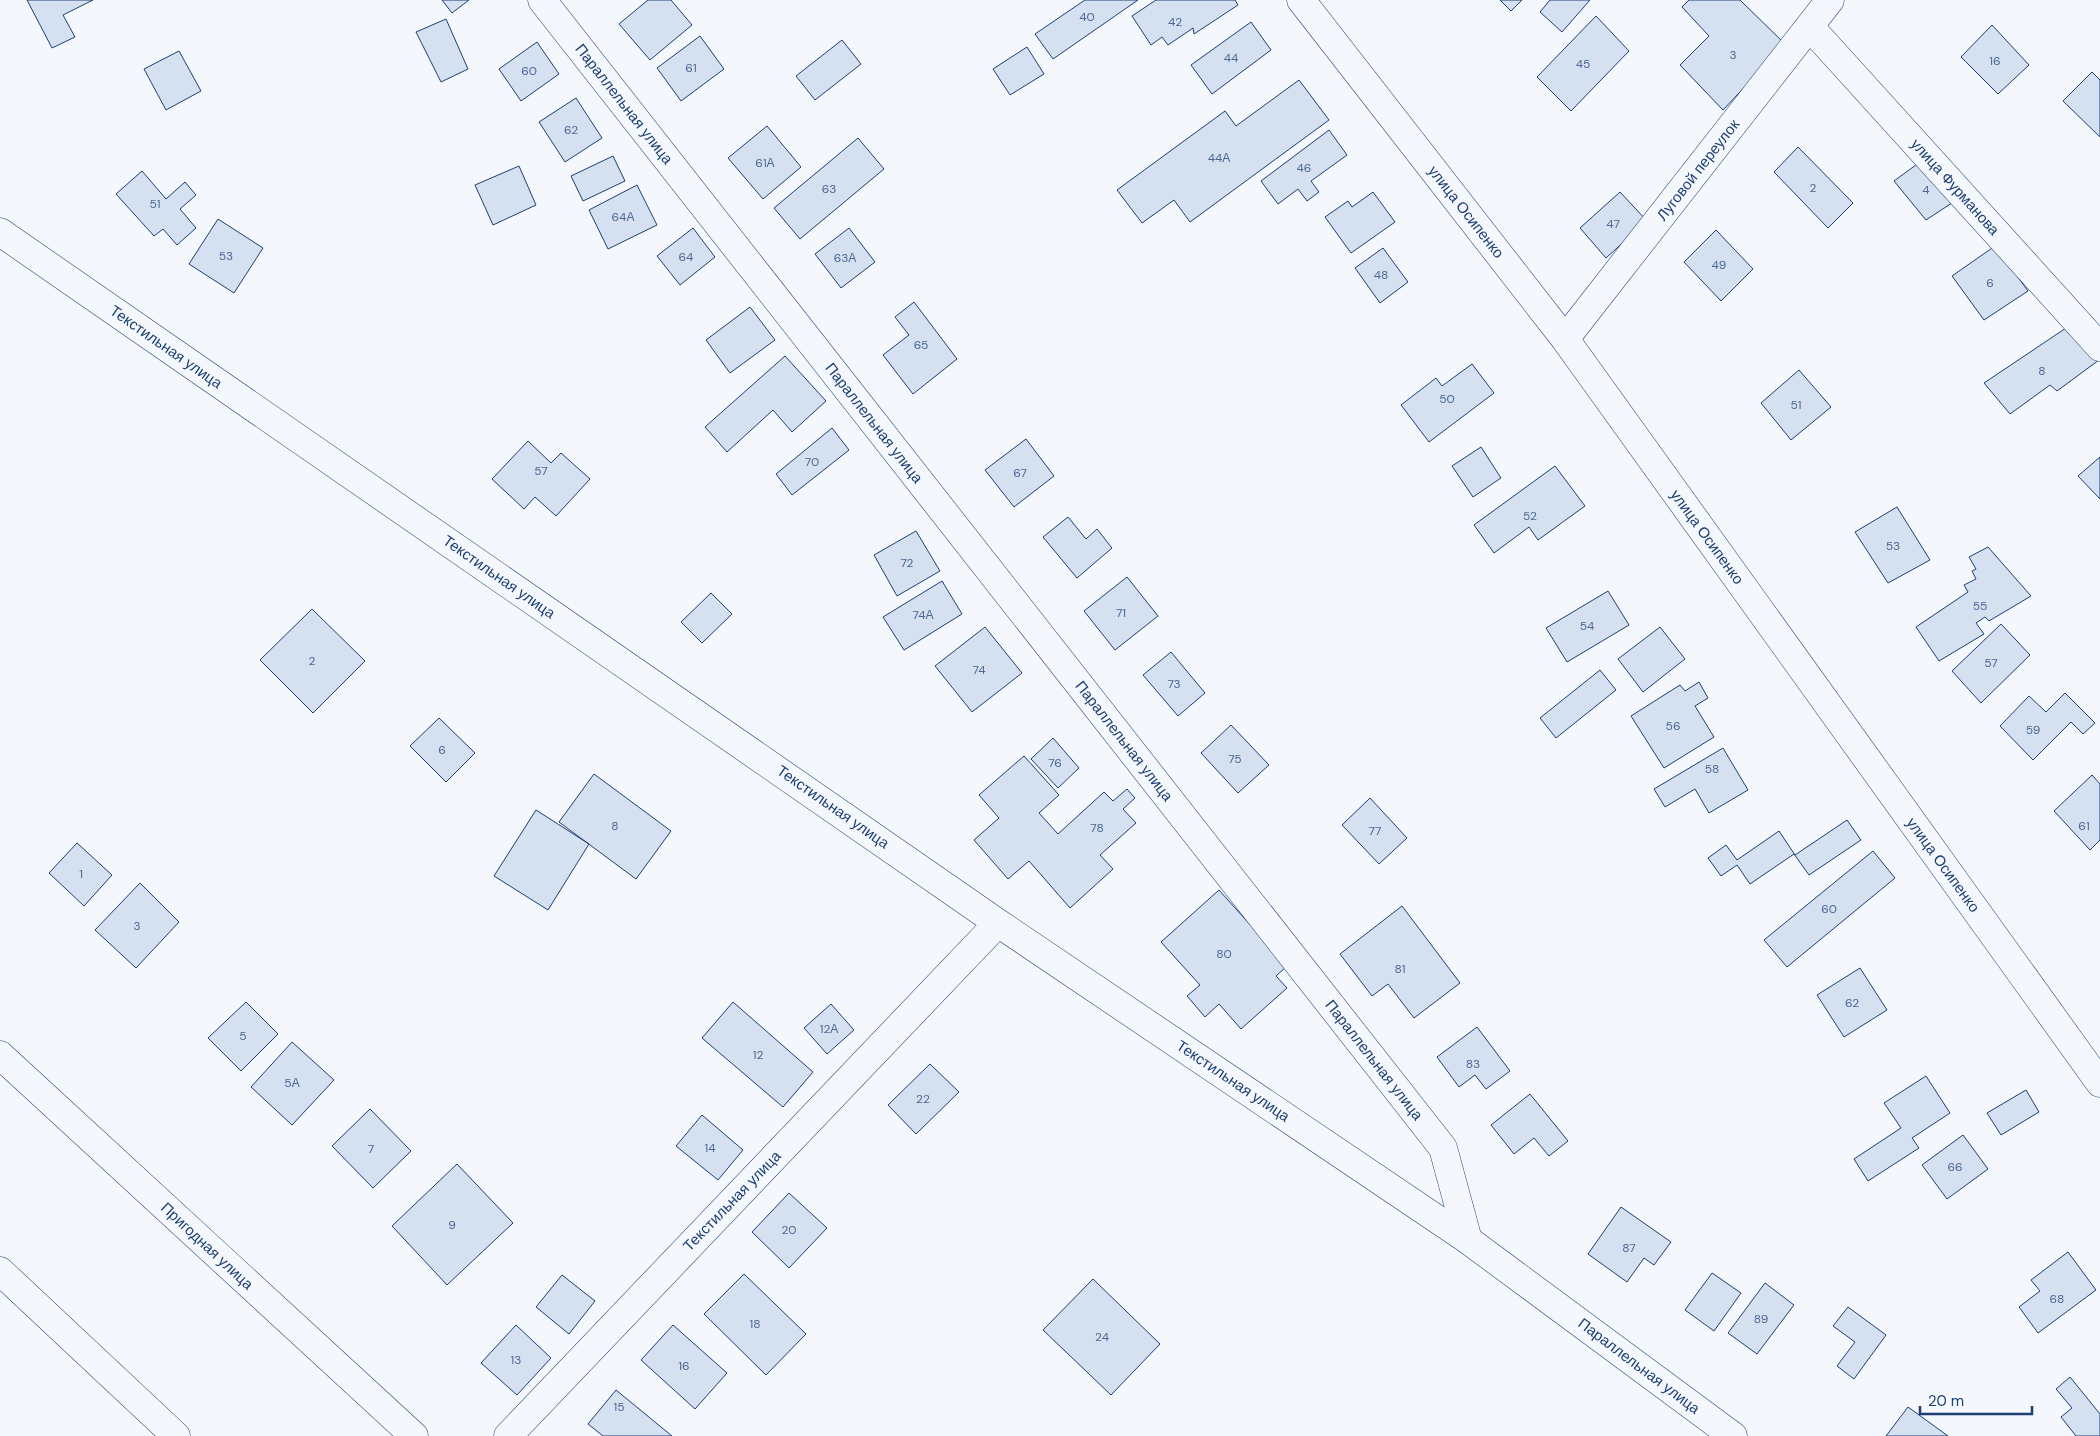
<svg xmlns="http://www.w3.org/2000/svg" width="2100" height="1436" font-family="'DM Sans',sans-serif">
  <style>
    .building { fill: #d5e0f0; stroke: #1d3f73 }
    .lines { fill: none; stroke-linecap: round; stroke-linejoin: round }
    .minor-casing { stroke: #1d3f73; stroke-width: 29 }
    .minor { stroke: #f4f7fb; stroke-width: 28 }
    .labels { text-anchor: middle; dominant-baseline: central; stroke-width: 4; stroke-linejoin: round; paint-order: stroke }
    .number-label { font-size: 12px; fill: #4b6792 }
    .street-label { font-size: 15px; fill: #1d3f73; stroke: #f4f7fb }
  </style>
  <rect width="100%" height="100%" fill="#f4f7fb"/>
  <path class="building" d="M27,0H93L63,15L75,37L52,48Z
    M442,0H469L452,13Z
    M648,0H671L692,25L650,60L619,24Z
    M1085,0H1138L1053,59L1035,34Z
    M1156,0H1235L1238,5L1194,34L1193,28L1168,45L1162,37L1151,45L1132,16Z
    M1500,0H1522L1511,11Z
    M1550,0H1590L1562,32L1540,12Z
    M1689,0H1740L1785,44L1723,110L1680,65L1709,36L1682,7Z
    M1596,16L1629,51L1571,111L1537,77Z
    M446,19L468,69L441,82L416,32Z
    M1251,22L1271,50L1212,94L1191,65Z
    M1992,25L2029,65L1998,94L1961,57Z
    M700,36L724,69L681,101L657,68Z
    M842,40L861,64L815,100L796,76Z
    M537,42L559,74L521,101L499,69Z
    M1027,47L1044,74L1010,95L993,69Z
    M179,51L201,91L166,110L144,69Z
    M2092,72L2100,80V137L2063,101Z
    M1299,80L1329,120L1190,222L1174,200L1142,223L1117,190L1225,111L1236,126Z
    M576,98L602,138L565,162L539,122Z
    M767,126L801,167L763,199L728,158Z
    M1329,130L1347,155L1311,181L1319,192L1307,201L1298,189L1278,204L1261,181Z
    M858,138L884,169L800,239L774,208Z
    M1798,147L1853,203L1828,228L1774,172Z
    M613,156L625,181L583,201L571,176Z
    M1924,159L1958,199L1926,220L1894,181Z
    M519,166L536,205L493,225L475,185Z
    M142,171L166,199L185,182L196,195L180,209L196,228L177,245L163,229L154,236L116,194Z
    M637,185L657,225L608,249L589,210Z
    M1373,192L1395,222L1351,253L1325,217L1348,201L1352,207Z
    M1620,192L1647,221L1606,258L1580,228Z
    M218,219L263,248L234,293L189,264Z
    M693,228L715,257L680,285L657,256Z
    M849,228L875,262L841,288L815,254Z
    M1716,230L1753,269L1721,301L1684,262Z
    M1995,246L2028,291L1984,320L1952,276Z
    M1383,248L1408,282L1380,303L1355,268Z
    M914,302L957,359L913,394L883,355L909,335L895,317Z
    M750,307L775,340L730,373L706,340Z
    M2072,324L2099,360L2057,391L2050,385L2010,414L1984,383Z
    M785,356L826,401L792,432L773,410L727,452L705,427Z
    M1472,364L1494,393L1429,442L1401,405L1436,378L1442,386Z
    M1799,370L1831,407L1791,440L1761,403Z
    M832,428L849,450L792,495L776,474Z
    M1026,439L1054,476L1014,507L985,470Z
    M528,441L551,463L561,453L590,479L556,516L535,497L524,509L492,479Z
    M1481,447L1501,478L1473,497L1452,466Z
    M2100,457V499L2078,476Z
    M1555,466L1585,506L1538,540L1529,527L1494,553L1474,525Z
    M1897,507L1930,560L1888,583L1855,532Z
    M1068,517L1086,539L1097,529L1112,548L1077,578L1043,537Z
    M916,531L940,571L897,596L874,555Z
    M1988,547L2031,596L1989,621L1985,617L1976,623L1984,634L1939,661L1916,627L1968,592L1964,585L1976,579L1972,571L1976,569L1969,557Z
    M1127,577L1158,616L1115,650L1084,611Z
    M942,581L962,614L904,650L883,617Z
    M1608,591L1629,625L1567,662L1546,628Z
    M711,593L732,614L702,643L681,622Z
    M312,609L365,661L313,713L260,660Z
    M2001,624L2030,655L1981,703L1952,671Z
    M985,627L1022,673L972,712L935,666Z
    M1660,627L1685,659L1643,692L1618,659Z
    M1171,652L1205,693L1178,716L1143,675Z
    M1600,670L1616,690L1556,738L1540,718Z
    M1699,682L1708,698L1695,706L1714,737L1664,768L1631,716L1680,685L1685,691Z
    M2065,693L2095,723L2083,734L2071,722L2033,760L2000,726L2029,696L2046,712Z
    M439,718L475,753L446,782L410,746Z
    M1231,725L1269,765L1238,793L1201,753Z
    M1053,738L1079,768L1058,788L1031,759Z
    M1723,748L1748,790L1709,813L1695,789L1665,807L1654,789Z
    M1024,756L1059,795L1039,813L1058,834L1104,792L1113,801L1127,789L1135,798L1123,809L1136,823L1100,855L1113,869L1070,908L1029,861L1008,879L974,840L999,818L979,795Z
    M594,774L671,831L636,879L559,822Z
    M2092,775L2100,784V840L2090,850L2054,811Z
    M1370,798L1407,838L1379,864L1342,825Z
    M536,810L589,844L548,910L494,876Z
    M1847,820L1861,840L1809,875L1794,854L1750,884L1737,865L1721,876L1708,858L1726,845L1737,860L1779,831L1795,855Z
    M77,843L112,875L84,906L49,873Z
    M1873,851L1895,878L1787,967L1764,940Z
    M140,883L179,922L136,968L95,930Z
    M1219,890L1287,966L1276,976L1287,988L1241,1029L1219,1004L1205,1017L1187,996L1200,985L1161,942Z
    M1402,906L1460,983L1414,1018L1388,984L1372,996L1340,954Z
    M1860,968L1887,1010L1844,1037L1817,995Z
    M246,1002L278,1034L241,1071L208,1038Z
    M733,1002L813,1072L783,1107L702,1038Z
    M831,1004L854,1030L827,1054L804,1028Z
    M1477,1027L1510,1071L1486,1089L1475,1075L1459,1087L1437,1057Z
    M292,1042L334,1080L292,1125L251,1087Z
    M930,1064L959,1092L916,1134L888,1105Z
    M1926,1076L1950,1113L1912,1138L1919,1148L1868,1181L1854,1159L1901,1128L1884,1103Z
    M2026,1090L2039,1112L2001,1135L1987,1113Z
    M1530,1094L1568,1141L1549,1156L1534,1138L1514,1154L1491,1125Z
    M370,1109L411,1151L373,1188L332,1146Z
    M702,1115L743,1150L718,1180L676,1146Z
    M1963,1135L1988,1169L1947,1199L1922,1165Z
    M457,1164L513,1223L447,1285L392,1226Z
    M789,1193L827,1228L789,1268L752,1232Z
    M1621,1207L1671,1242L1654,1265L1644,1258L1627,1282L1588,1254Z
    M2068,1252L2096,1290L2038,1333L2019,1307L2040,1291L2031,1280Z
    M1712,1273L1741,1293L1714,1331L1685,1310Z
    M744,1274L806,1334L766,1375L704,1314Z
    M562,1275L595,1301L569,1334L536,1307Z
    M1093,1279L1160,1344L1111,1395L1043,1330Z
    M1765,1283L1794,1305L1757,1354L1728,1333Z
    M1848,1307L1886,1335L1854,1379L1837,1366L1855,1342L1833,1326Z
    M516,1325L551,1358L517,1395L481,1363Z
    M673,1325L727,1373L695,1409L641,1360Z
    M2070,1377L2100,1414V1436H2076L2061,1417L2072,1408L2056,1389Z
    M616,1390L672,1436H603L588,1424Z
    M1908,1407L1948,1436H1886Z"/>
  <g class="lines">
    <g class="minor-casing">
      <path id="minor" d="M542,0L1443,1148L1468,1240
        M1301,0L1565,339L2100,1083
        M1810,27L2100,347
        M0,232L998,923L1468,1240L1733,1436
        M1565,339L1830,0
        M0,1055L414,1436
        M0,1271L176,1436
        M508,1436L998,923"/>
    </g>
    <use href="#minor" class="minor"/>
  </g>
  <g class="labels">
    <g class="number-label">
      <text x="1087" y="17">40</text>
      <text x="1175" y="22">42</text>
      <text x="1733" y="55">3</text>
      <text x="1231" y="58">44</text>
      <text x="1995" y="61">16</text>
      <text x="1583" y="64">45</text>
      <text x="691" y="68">61</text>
      <text x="529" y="71">60</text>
      <text x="571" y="130">62</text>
      <text x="1219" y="158">44А</text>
      <text x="765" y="163">61А</text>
      <text x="1304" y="168">46</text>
      <text x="1813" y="188">2</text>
      <text x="829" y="189">63</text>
      <text x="1926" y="190">4</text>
      <text x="155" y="204">51</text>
      <text x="623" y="217">64А</text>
      <text x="1613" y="224">47</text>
      <text x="226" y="256">53</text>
      <text x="686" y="257">64</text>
      <text x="845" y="258">63А</text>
      <text x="1719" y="265">49</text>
      <text x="1381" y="275">48</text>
      <text x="1990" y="283">6</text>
      <text x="921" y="345">65</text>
      <text x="2042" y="371">8</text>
      <text x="1447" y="399">50</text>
      <text x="1796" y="405">51</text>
      <text x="812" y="462">70</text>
      <text x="541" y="471">57</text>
      <text x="1020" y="473">67</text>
      <text x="1530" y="516">52</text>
      <text x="1893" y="546">53</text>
      <text x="907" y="563">72</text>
      <text x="1980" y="606">55</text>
      <text x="1121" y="613">71</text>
      <text x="923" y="615">74А</text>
      <text x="1587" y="626">54</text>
      <text x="312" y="661">2</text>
      <text x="1991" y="663">57</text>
      <text x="979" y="670">74</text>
      <text x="1174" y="684">73</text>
      <text x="1673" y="726">56</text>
      <text x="2033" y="730">59</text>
      <text x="442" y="750">6</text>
      <text x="1235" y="759">75</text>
      <text x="1055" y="763">76</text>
      <text x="1712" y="769">58</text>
      <text x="615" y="826">8</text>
      <text x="2084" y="826">61</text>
      <text x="1097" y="828">78</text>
      <text x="1375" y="831">77</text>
      <text x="81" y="874">1</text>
      <text x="1829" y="909">60</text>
      <text x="137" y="926">3</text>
      <text x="1224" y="954">80</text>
      <text x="1400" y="969">81</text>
      <text x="1852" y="1003">62</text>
      <text x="829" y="1029">12А</text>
      <text x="243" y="1036">5</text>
      <text x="758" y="1055">12</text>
      <text x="1473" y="1064">83</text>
      <text x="292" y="1083">5А</text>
      <text x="923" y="1099">22</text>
      <text x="710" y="1148">14</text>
      <text x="371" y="1149">7</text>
      <text x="1955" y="1167">66</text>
      <text x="452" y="1225">9</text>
      <text x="789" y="1230">20</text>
      <text x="1629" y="1248">87</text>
      <text x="2057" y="1299">68</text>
      <text x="1761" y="1319">89</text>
      <text x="755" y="1324">18</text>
      <text x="1102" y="1337">24</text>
      <text x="516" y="1360">13</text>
      <text x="684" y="1366">16</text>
      <text x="619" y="1407">15</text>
    </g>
    <g class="street-label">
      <text transform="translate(624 104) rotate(52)">Параллельная улица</text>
      <text transform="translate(1698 170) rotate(-52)">Луговой переулок</text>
      <text transform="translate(1955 187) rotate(48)">улица Фурманова</text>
      <text transform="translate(1466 212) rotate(52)">улица Осипенко</text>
      <text transform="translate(166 347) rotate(35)">Текстильная улица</text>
      <text transform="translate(874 423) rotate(52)">Параллельная улица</text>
      <text transform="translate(1707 537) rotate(54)">улица Осипенко</text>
      <text transform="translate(499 577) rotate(35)">Текстильная улица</text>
      <text transform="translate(1124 741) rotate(52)">Параллельная улица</text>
      <text transform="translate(833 807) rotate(35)">Текстильная улица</text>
      <text transform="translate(1943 865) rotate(54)">улица Осипенко</text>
      <text transform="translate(1374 1060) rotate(52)">Параллельная улица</text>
      <text transform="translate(1233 1081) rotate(34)">Текстильная улица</text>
      <text transform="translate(732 1201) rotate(-46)">Текстильная улица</text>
      <text transform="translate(207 1246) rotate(43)">Пригодная улица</text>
      <text transform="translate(1639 1366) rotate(37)">Параллельная улица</text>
    </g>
  </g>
  <path d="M1920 1406v8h112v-8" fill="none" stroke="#1d3f73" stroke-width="2.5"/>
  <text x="1928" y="1406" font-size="15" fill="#1d3f73" stroke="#f4f7fb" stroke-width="4" paint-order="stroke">20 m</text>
</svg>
